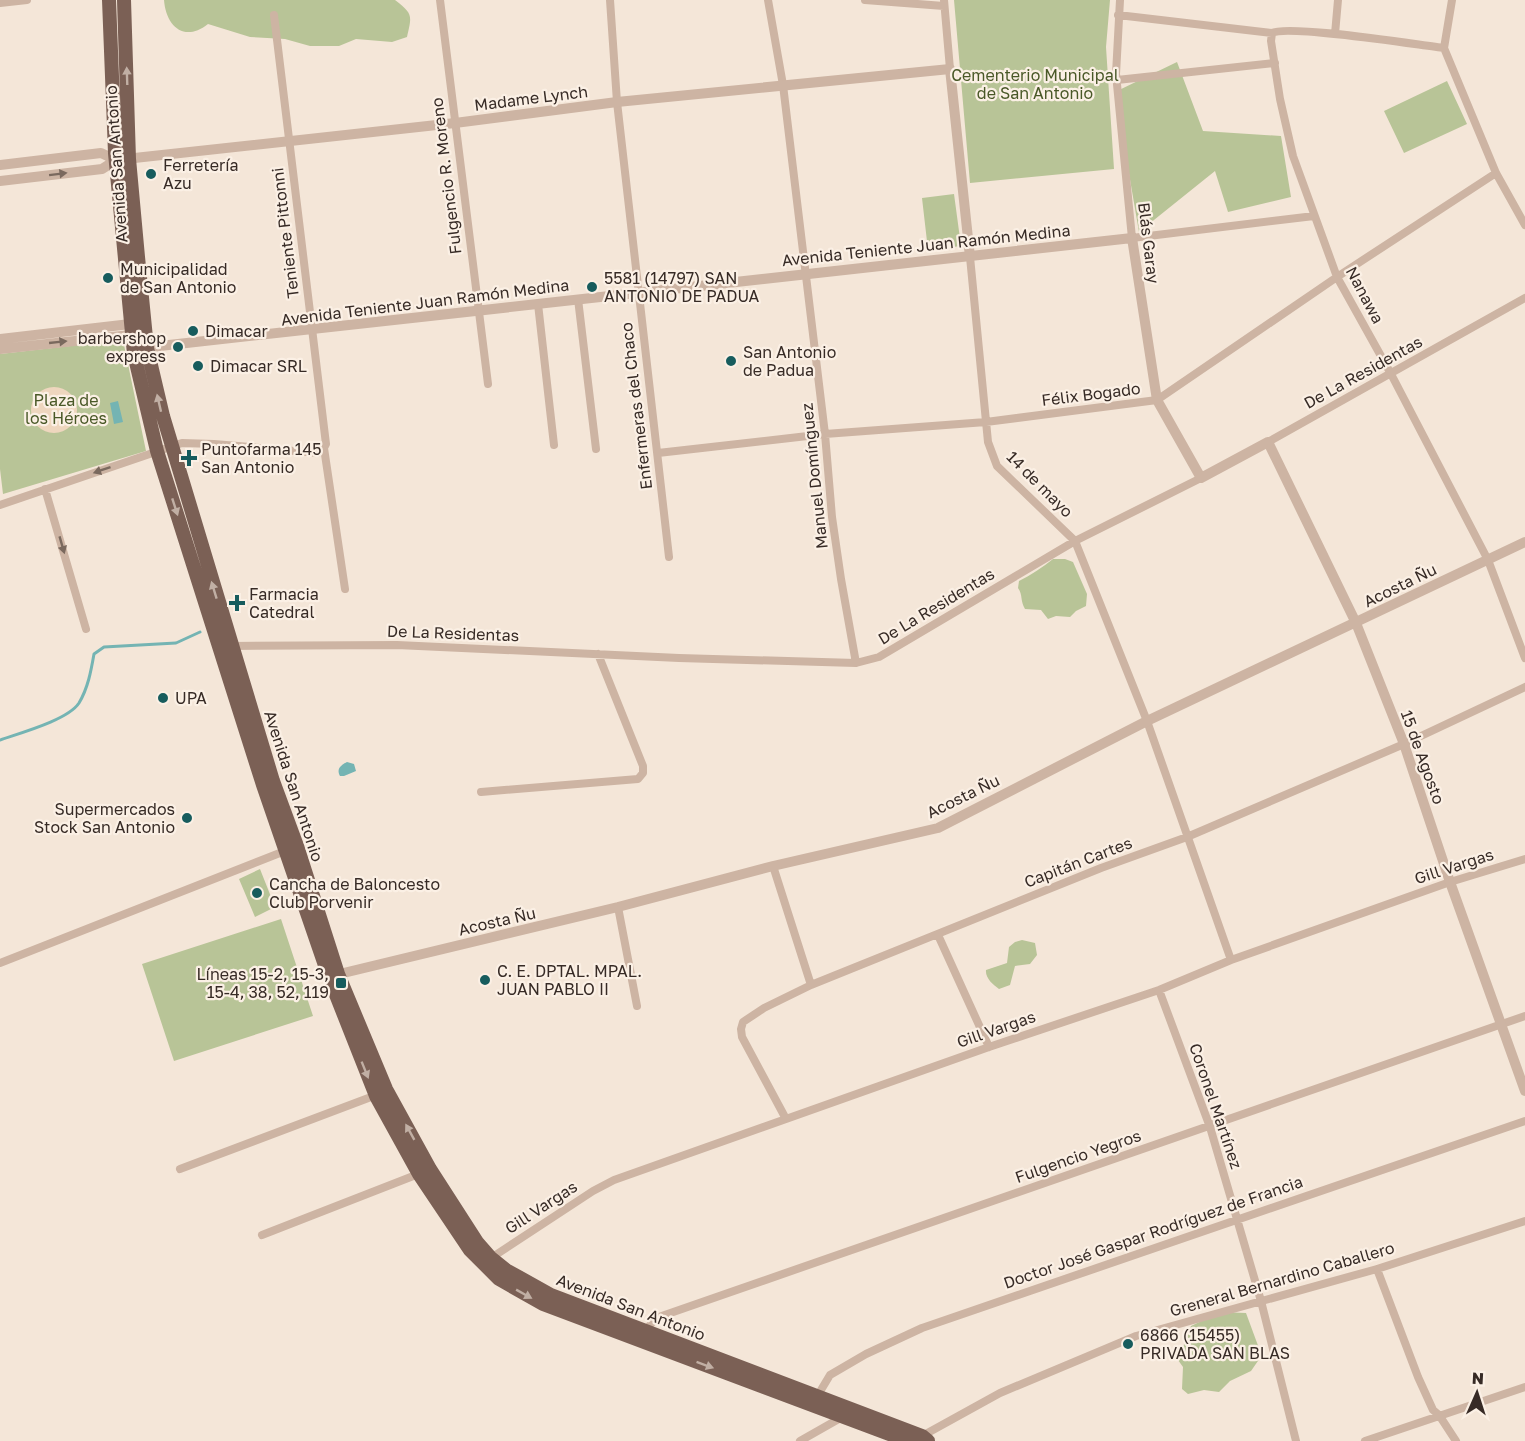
<svg xmlns="http://www.w3.org/2000/svg" width="1525" height="1441" font-family="'Golos Text',sans-serif">
  <style>
    .green { fill: #b8c497 }
    .plaza { fill: #eed6be }
    .water { fill: #74b4b3 }
    .lines { fill: none; stroke-linecap: round; stroke-linejoin: round }
    .stream { stroke: #74b4b3; stroke-width: 3 }
    .minor { stroke: #cdb4a3; stroke-width: 8 }
    .tertiary { stroke: #cdb4a3; stroke-width: 10 }
    .primary { stroke: #7b6055; stroke-width: 14 }
    .oneway { fill: #c1afa4 }
    .oneway2 { fill: #7a695e }
    .poi-dot { fill: #175c5d; stroke: #fbf0e5; stroke-width: 2 }
    .labels { text-anchor: middle; dominant-baseline: central; stroke-width: 4.5; stroke-linejoin: round; paint-order: stroke }
    .park-label { font-size: 16px; fill: #495827; stroke: #fbf0e5 }
    .street-label { font-size: 16px; fill: #372b26; stroke: #fbf0e5 }
    .poi-label { font-size: 16px; fill: #372b26; stroke: #fbf0e5; text-anchor: start }
  </style>
  <rect width="100%" height="100%" fill="#f4e6d8"/>
  <path class="green" d="M164,0H395C413,14 412,15 407,37L392,42L356,39L339,46H310L285,39L250,37L208,24C184,43 166,26 164,0Z
    M954,0H1110L1106,47L1114,169L970,183Z
    M1177,62L1203,131L1281,136L1291,197L1228,212L1215,171L1139,232L1115,92Z
    M1447,81L1467,124L1404,153L1384,111Z
    M954,194L961,246L928,250L922,198Z
    M123,340L146,451L3,494L0,469V354Z
    M1053,559H1065L1073,562L1087,594L1086,606L1076,611L1070,617L1056,616L1048,619L1041,610L1025,609C1020,601 1023,595 1018,588L1019,581C1031,575 1043,567 1053,559Z
    M260,869L275,907L255,917L239,879Z
    M281,919L313,1016L174,1061L142,964Z
    M1022,940L1035,943L1037,955L1030,964L1015,966L1010,985L999,989C993,985 985,978 986,970L1007,963L1009,947L1015,942Z
    M1220,1312L1246,1313L1260,1351V1358L1251,1371L1230,1381L1219,1392L1204,1390L1188,1394L1182,1389L1183,1367L1178,1360L1191,1326Z"/>
  <path class="plaza" d="M31 410a23 23 0 1 1 46 0a23 23 0 1 1-46 0Z"/>
  <path class="water" d="M118,401L123,422L114,424L110,403Z
    M347,762L354,764L356,771L344,776H340C336,769 341,765 347,762Z"/>
  <g class="lines">
    <path class="stream" d="M0,740C20,733 68,720 79,703C88,688 91,671 94,654L104,647L176,643L200,632"/>
    <path class="minor" d="M440,0L488,384
      M610,0L617,102L669,557
      M768,0L783,85L825,434L832,517L841,579L856,663
      M865,0L944,6
      M944,0L950,69
      M1120,0L1116,74L1132,238L1314,216
      M0,3L27,0
      M274,15L326,444L324,448L345,589
      M1118,15L1272,33
      M1335,34L1338,0
      M1444,48C1418,45 1287,24 1272,33L1271,41L1280,99L1293,156L1337,277L1391,374L1488,560L1525,658
      M1444,48L1496,173L1525,225
      M1444,48L1452,0
      M1117,80L1275,63
      M970,257L988,442L997,466L1075,541L1147,721L1231,960
      M578,299L596,449
      M538,304L554,445
      M1268,442L1525,298
      M658,453L825,434L986,422L1157,400L1337,277L1496,173
      M45,489L86,629
      M0,505L182,443L214,444L318,453L324,448
      M230,646L397,645L679,658L856,663L879,657L1075,541L1201,478
      M481,792L638,779L643,773V766L598,654
      M773,866L811,985
      M618,907L637,1006
      M938,935L989,1047
      M0,963L290,849
      M1159,990L1210,1127L1261,1301L1296,1441
      M786,1119L742,1037L741,1029L743,1022L764,1008L811,985L1101,868L1187,837L1404,744L1525,687
      M180,1169L379,1094
      M262,1235L421,1173
      M491,1258L593,1191L614,1180L989,1047L1159,990L1231,960L1450,882L1525,859
      M1377,1269L1418,1377L1433,1410L1439,1415L1456,1441
      M644,1332L656,1318L1525,1016
      M815,1400L830,1375L866,1354L922,1328L1525,1121
      M922,1436L1000,1393L1136,1336L1377,1269L1525,1221
      M800,1441L844,1416
      M1365,1441L1525,1387"/>
    <path class="tertiary" d="M0,165L101,153L116,160
      M0,181L102,169L116,160L455,123L617,102L950,69L970,257
      M0,339L139,323
      M142,348L1132,238L1157,400L1201,478L1268,442L1356,623L1404,744L1450,882L1525,1091
      M0,349L140,334
      M331,976L618,907L773,866L938,828L1147,721L1525,542"/>
    <path class="primary" d="M109,0L115,153L134,354L157,451L263,785L329,977L376,1096L419,1174L470,1250L499,1279L543,1304L908,1441
      M124,0L129,159L138,257L147,348L163,416L273,781L297,846L338,974L386,1089L430,1169L477,1242L491,1258L506,1270L551,1295L922,1436L928,1441"/>
  </g>
  <defs><path id="oneway-solid" d="M-6-.8H1V-3.2L6.5 0L1 3.2V.8H-6Z" transform="scale(1.5)"/></defs>
  <g class="oneway">
    <use href="#oneway-solid" transform="translate(127 76) rotate(-92)"/>
    <use href="#oneway-solid" transform="translate(159 403) rotate(-103)"/>
    <use href="#oneway-solid" transform="translate(175 507) rotate(72)"/>
    <use href="#oneway-solid" transform="translate(214 590) rotate(-107)"/>
    <use href="#oneway-solid" transform="translate(365 1070) rotate(68)"/>
    <use href="#oneway-solid" transform="translate(410 1132) rotate(-119)"/>
    <use href="#oneway-solid" transform="translate(524 1294) rotate(29)"/>
    <use href="#oneway-solid" transform="translate(705 1365) rotate(20)"/>
  </g>
  <g class="oneway2">
    <use href="#oneway-solid" transform="translate(58 174) rotate(-7)"/>
    <use href="#oneway-solid" transform="translate(58 342) rotate(-6)"/>
    <use href="#oneway-solid" transform="translate(102 470) rotate(161)"/>
    <use href="#oneway-solid" transform="translate(62 545) rotate(74)"/>
  </g>
  <g class="poi-dot">
    <circle cx="151" cy="174" r="6"/>
    <circle cx="108" cy="278" r="6"/>
    <circle cx="592" cy="287" r="6"/>
    <circle cx="193" cy="331" r="6"/>
    <circle cx="178" cy="347" r="6"/>
    <circle cx="731" cy="361" r="6"/>
    <circle cx="198" cy="366" r="6"/>
    <path d="M186 449h6v6h6v6h-6v6h-6v-6h-6v-6h6z"/>
    <path d="M234 594h6v6h6v6h-6v6h-6v-6h-6v-6h6z"/>
    <circle cx="163" cy="698" r="6"/>
    <circle cx="187" cy="818" r="6"/>
    <circle cx="257" cy="893" r="6"/>
    <circle cx="485" cy="980" r="6"/>
    <rect x="335" y="977" width="12" height="12" rx="3"/>
    <circle cx="1128" cy="1344" r="6"/>
  </g>
  <g class="labels">
    <g class="park-label">
      <text x="1035" y="75">Cementerio Municipal<tspan x="1035" dy="18">de San Antonio</tspan></text>
      <text x="66" y="400">Plaza de<tspan x="66" dy="18">los Héroes</tspan></text>
    </g>
    <g class="street-label">
      <text transform="translate(531 98) rotate(-7)">Madame Lynch</text>
      <text transform="translate(116 164) rotate(-94)">Avenida San Antonio</text>
      <text transform="translate(446 176) rotate(-97)">Fulgencio R. Moreno</text>
      <text transform="translate(285 233) rotate(-97)">Teniente Pittonni</text>
      <text transform="translate(1149 243) rotate(83)">Blás Garay</text>
      <text transform="translate(926 245) rotate(-6)">Avenida Teniente Juan Ramón Medina</text>
      <text transform="translate(1365 295) rotate(62)">Nanawa</text>
      <text transform="translate(425 302) rotate(-7)">Avenida Teniente Juan Ramón Medina</text>
      <text transform="translate(1363 372) rotate(-29)">De La Residentas</text>
      <text transform="translate(1091 394) rotate(-7)">Félix Bogado</text>
      <text transform="translate(636 406) rotate(-97)">Enfermeras del Chaco</text>
      <text transform="translate(814 476) rotate(-96)">Manuel Domínguez</text>
      <text transform="translate(1040 484) rotate(45)">14 de mayo</text>
      <text transform="translate(1400 585) rotate(-26)">Acosta Ñu</text>
      <text transform="translate(936 606) rotate(-31)">De La Residentas</text>
      <text transform="translate(453 633) rotate(2)">De La Residentas</text>
      <text transform="translate(1423 757) rotate(70)">15 de Agosto</text>
      <text transform="translate(294 786) rotate(72)">Avenida San Antonio</text>
      <text transform="translate(963 796) rotate(-26)">Acosta Ñu</text>
      <text transform="translate(1078 862) rotate(-21)">Capitán Cartes</text>
      <text transform="translate(1454 866) rotate(-18)">Gill Vargas</text>
      <text transform="translate(497 921) rotate(-13)">Acosta Ñu</text>
      <text transform="translate(996 1029) rotate(-19)">Gill Vargas</text>
      <text transform="translate(1216 1106) rotate(71)">Coronel Martínez</text>
      <text transform="translate(1078 1156) rotate(-19)">Fulgencio Yegros</text>
      <text transform="translate(541 1207) rotate(-33)">Gill Vargas</text>
      <text transform="translate(1153 1232) rotate(-19)">Doctor José Gaspar Rodríguez de Francia</text>
      <text transform="translate(1282 1279) rotate(-16)">Greneral Bernardino Caballero</text>
      <text transform="translate(631 1307) rotate(21)">Avenida San Antonio</text>
    </g>
    <g class="poi-label">
      <text x="163" y="165">Ferretería<tspan x="163" dy="18">Azu</tspan></text>
      <text x="120" y="269">Municipalidad<tspan x="120" dy="18">de San Antonio</tspan></text>
      <text x="604" y="278">5581 (14797) SAN<tspan x="604" dy="18">ANTONIO DE PADUA</tspan></text>
      <text x="205" y="331">Dimacar</text>
      <text x="166" y="338" text-anchor="end">barbershop<tspan x="166" dy="18">express</tspan></text>
      <text x="743" y="352">San Antonio<tspan x="743" dy="18">de Padua</tspan></text>
      <text x="210" y="366">Dimacar SRL</text>
      <text x="201" y="449">Puntofarma 145<tspan x="201" dy="18">San Antonio</tspan></text>
      <text x="249" y="594">Farmacia<tspan x="249" dy="18">Catedral</tspan></text>
      <text x="175" y="698">UPA</text>
      <text x="175" y="809" text-anchor="end">Supermercados<tspan x="175" dy="18">Stock San Antonio</tspan></text>
      <text x="269" y="884">Cancha de Baloncesto<tspan x="269" dy="18">Club Porvenir</tspan></text>
      <text x="497" y="971">C. E. DPTAL. MPAL.<tspan x="497" dy="18">JUAN PABLO II</tspan></text>
      <text x="329" y="974" text-anchor="end">Líneas 15-2, 15-3,<tspan x="329" dy="18">15-4, 38, 52, 119</tspan></text>
      <text x="1140" y="1335">6866 (15455)<tspan x="1140" dy="18">PRIVADA SAN BLAS</tspan></text>
    </g>
  </g>
  <g transform="translate(1477 1393) rotate(3)" stroke="#fbf0e5" stroke-width="4.5" paint-order="stroke">
  <path d="M0-4.5L10 22L0 15L-10 22Z" fill="#372b26"/>
  <text y="-9" font-size="16" font-weight="bold" text-anchor="middle" fill="#372b26">N</text>
  </g>
</svg>
